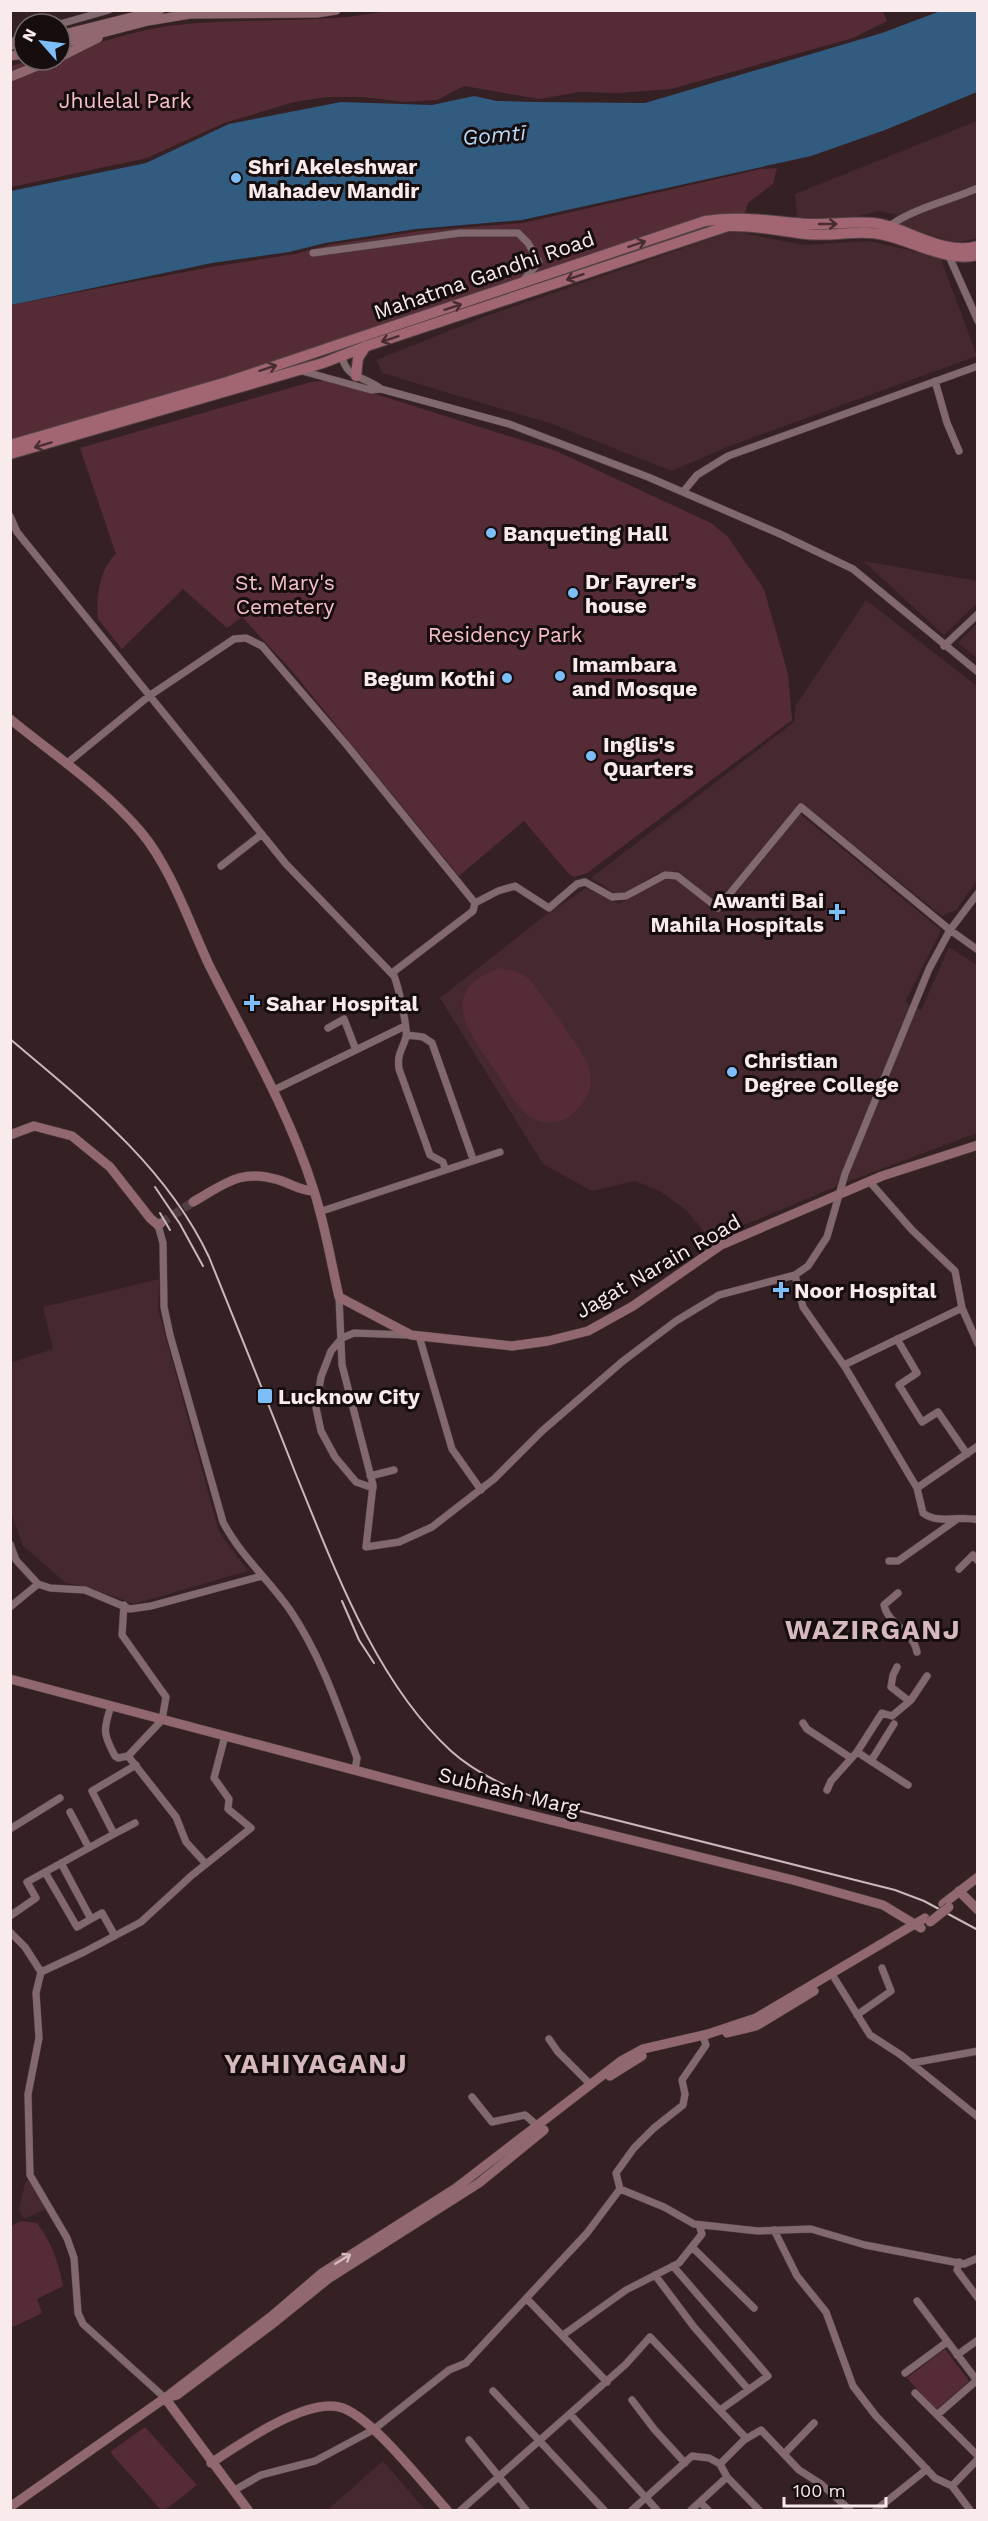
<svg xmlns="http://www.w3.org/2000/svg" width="988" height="2521" font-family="'Work Sans',sans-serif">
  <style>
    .built { fill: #45292f }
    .green { fill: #552c35 }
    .water { fill: #325b80 }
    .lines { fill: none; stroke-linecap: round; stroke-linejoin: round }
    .secondary-tunnel { stroke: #523e42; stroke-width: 9; stroke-dasharray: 9 4.5; stroke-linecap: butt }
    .street-casing { stroke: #503f43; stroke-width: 8 }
    .secondary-casing { stroke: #503f43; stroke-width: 10 }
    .primary-casing { stroke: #503f43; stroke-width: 12 }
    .street { stroke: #82696d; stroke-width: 7 }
    .secondary { stroke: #91686f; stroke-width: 9 }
    .primary { stroke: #a16672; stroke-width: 10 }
    .rail { stroke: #c9b9bb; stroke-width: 2 }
    .secondary-bridge-casing { stroke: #503f43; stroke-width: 10; stroke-linecap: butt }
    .secondary-bridge { stroke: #91686f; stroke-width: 9 }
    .oneway { stroke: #472c31 }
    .oneway2 { stroke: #d5bcc0 }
    .poi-dot { fill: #7dbef9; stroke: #160d0e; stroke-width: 2 }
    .labels { text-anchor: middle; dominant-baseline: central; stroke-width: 6; stroke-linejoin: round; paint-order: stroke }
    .park-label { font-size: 21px; fill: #f7c0c9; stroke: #160d0e }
    .poi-label { font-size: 21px; font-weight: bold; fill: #f9eaec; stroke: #160d0e; text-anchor: start }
    .street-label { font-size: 21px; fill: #f9eaec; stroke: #160d0e }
    .water-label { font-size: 22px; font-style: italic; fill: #b4dafd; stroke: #160d0e }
    .district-label { font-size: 27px; font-weight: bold; letter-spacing: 1.5px; fill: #d5b9bd; stroke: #160d0e }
  </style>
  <rect width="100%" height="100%" fill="#352024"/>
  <path class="built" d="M977,121V238L956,243L898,225L895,214L879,211L842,220L797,217L795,194Z
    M733,231L804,245L869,241L940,257L977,356L727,447L672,471L552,424L382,373L376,360L489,315Z
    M863,561L977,581V603L944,635Z
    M866,600L977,686V881L956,910L942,916L800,802L717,903L678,871L658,873L623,894L613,892L591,878L794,722L796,705Z
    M977,624V658L958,643Z
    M800,814L941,930L905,1002L921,1010L949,947L977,965V1133L857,1178L710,1239L687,1211L660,1191L635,1181L592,1191L543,1164L440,998L543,917L586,888L619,904L662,880L677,879L721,912Z
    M159,1279L158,1309L219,1532L248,1571L134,1604L88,1587L66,1583L23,1546L11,1512L10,1363L53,1349L43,1307Z
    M29,2179L46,2209L24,2219L19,2210L25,2183Z
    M383,2461L425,2510H327Z"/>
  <path class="green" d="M882,10L887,21L853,38L671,89L619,93L580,92L539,99L464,86L437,100L404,102L363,97H326L294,102L224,123L147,158L11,187L10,66L34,60H60V53C101,43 144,27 186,24C254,18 321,24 388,11Z
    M777,168L773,184L748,203L745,213L725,214L691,221L261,366L11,441V305L211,267L295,254L329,245L420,231L523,223L761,169Z
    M331,380L556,451L711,523L728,537L764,589L788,674L792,720L587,873L574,877L568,873L524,821L459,876L292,671L242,617L227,628L183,589L122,649L98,619C96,598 99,569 116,554L80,448L311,382Z
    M499,968C510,969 518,971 528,978C534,983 585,1055 588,1064C590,1068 591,1077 591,1082C591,1092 584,1102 577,1110C567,1121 551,1126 536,1120C518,1112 507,1087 496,1072C469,1032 435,993 499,968Z
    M21,2221L37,2223C51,2241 59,2263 63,2286L37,2299L42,2313L13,2327L10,2321L11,2226Z
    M945,2349L969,2381L936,2410L907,2378Z
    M145,2427L197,2485L165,2510H161L110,2452Z"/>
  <path class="water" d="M943,10L977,11V92L885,130L811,156L644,193L522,220L416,229L325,243L289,252L212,263L11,305V191L146,163L229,124L341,102L432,105L474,96L497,101L534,102L645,103L882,33Z"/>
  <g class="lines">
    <path class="secondary-tunnel" d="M161,1223L193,1202"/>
    <g class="street-casing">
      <path id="street" d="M60,24L109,10
        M10,43L24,36
        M887,228C910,209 949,201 978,188
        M313,253L460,233H518L528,243L539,262L522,282
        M948,254L978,321
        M342,356C346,379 365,376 381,389L509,424L648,477L780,534L853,569L978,672
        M302,371L371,390L381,389
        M935,381L947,423L959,451
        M683,492L697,475L728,456L978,366
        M10,516L17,532L286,864L394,976C398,985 408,1029 406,1037C402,1051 397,1053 399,1069L430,1155L443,1162L445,1169
        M944,646L978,614
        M66,764L149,696L234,639L246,638L262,646L345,743L475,903
        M221,866L262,834
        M392,973L473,911L475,903L498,891L515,886L549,908L577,884L585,882L612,897L626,896L665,875L677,876L718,908L801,807L950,930L978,950
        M328,1028L344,1019L356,1050
        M407,1035L423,1037L432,1043L473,1159
        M274,1090L405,1026
        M869,1181L912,1230L955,1271L962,1308L978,1344
        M319,1212L500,1152
        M158,1225L163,1243L164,1307L170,1335L223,1522C240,1555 269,1580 290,1610C321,1656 338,1707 357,1758L355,1770
        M795,1275L803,1307L845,1367L917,1488L923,1513C939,1525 959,1515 978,1520
        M339,1297L342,1365L373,1485L366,1547L399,1542L432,1527L494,1479L542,1431L623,1361L676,1321L719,1295L795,1275L808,1266L827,1237L845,1174L929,969L950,930L978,893
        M419,1336L452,1449L481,1490
        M897,1339L917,1373L899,1385L922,1422L938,1412L967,1454
        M844,1365L962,1308
        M370,1476L394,1470
        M373,1488L356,1482L335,1457L321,1431L316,1408L321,1377L331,1351L342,1338L354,1333L408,1335
        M917,1488L978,1446
        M10,1544L16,1560L38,1584L50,1588L85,1590L130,1609L151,1606L262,1576
        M889,1561H898L956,1520
        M959,1569L973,1555L978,1561
        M898,1593L884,1605C888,1625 913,1630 917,1652
        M10,1607L38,1584
        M897,1667L893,1675L891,1687L909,1701
        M111,1706C103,1730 103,1734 115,1756L118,1758L128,1756L162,1720L166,1697L122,1635L124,1605
        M803,1723L807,1729L851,1758
        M857,1752L908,1785
        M128,1756L176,1817L186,1842L206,1864
        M871,1761L894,1724
        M827,1790L831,1781L857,1752L882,1713L892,1716L911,1700L927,1676
        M70,1812L89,1848
        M10,1829L60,1798
        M114,1834L135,1823
        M61,1863L91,1919L102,1913L115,1936
        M45,1872L77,1927L91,1919
        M10,1916L36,1898L27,1882L114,1834L92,1791L136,1765
        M10,1932L25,1947L41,1972L36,1993L39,2038L28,2094L30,2175L67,2238L74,2258L78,2313L83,2324L165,2398
        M41,1972L84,1952L141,1922L191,1876L251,1828L228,1809L229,1799L214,1778L225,1736
        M835,1979L870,2035L901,2055L978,2117
        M857,2015L891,1991L882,1968
        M549,2039L558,2052L591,2085
        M912,2063L978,2051
        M472,2097L492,2122L525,2115L539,2127
        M620,2189L664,2207L694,2224L758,2231L811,2229L865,2245L964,2264L978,2258
        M774,2230L797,2276L826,2312L853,2386L876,2416L935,2478L952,2486L970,2510
        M692,2247L754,2308
        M959,2262L957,2270L978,2298
        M673,2266L768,2376L720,2410
        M655,2275L694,2327L748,2389
        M528,2300L607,2382
        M917,2301L978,2382
        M563,2335L626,2290L679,2263L702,2234L699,2225
        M957,2355L978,2340
        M905,2373L947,2342
        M493,2391L604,2510
        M915,2393L978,2456
        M632,2400L654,2429L685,2463
        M570,2414L657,2510
        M937,2415L976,2381
        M469,2440L526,2510
        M784,2454L814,2423
        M720,2464L727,2477L759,2510
        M952,2486L978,2459
        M233,2491L261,2475L315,2461L373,2430L449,2370L466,2363L587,2233L620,2189L616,2173L634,2148L654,2128L683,2105L685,2094L682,2080L706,2045L704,2039
        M700,2502L708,2510
        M461,2510L626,2364L650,2337L746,2438
        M632,2510L692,2456L709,2458L720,2464L744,2440L761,2430L799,2470L821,2484L850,2510
        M691,2510L727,2477
        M876,2510L927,2469"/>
    </g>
    <g class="secondary-casing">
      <path id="secondary" d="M60,35L160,10
        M60,44L148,21L190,14L317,13L336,10
        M10,45L24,44
        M10,56L24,54
        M60,57L98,38
        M10,77L52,60
        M10,719C54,755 104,788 141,832C171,868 189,922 209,965C246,1039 289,1111 314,1191C325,1225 331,1262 339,1297L411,1335L512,1346L548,1341L588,1331L633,1306L721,1245L882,1176L978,1145
        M10,1135L34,1126L72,1136L110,1167L150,1218L158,1225L161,1223
        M193,1202C225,1184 240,1168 279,1180C291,1184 301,1191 314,1191
        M10,1679L426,1789L793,1880L883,1905L921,1928
        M959,1891L978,1910
        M943,1904L978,1877
        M727,2033L756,2026L814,1991
        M610,2076L642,2056
        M167,2397L177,2395L271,2325L328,2279L479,2183L544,2130
        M165,2398L248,2510
        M211,2463C240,2444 304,2399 339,2407C369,2413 425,2486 447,2510
        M10,2507L165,2398L273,2315L322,2273L456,2188L621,2061L643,2049L708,2034L756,2018L925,1918"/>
    </g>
    <g class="primary-casing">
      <path id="primary" d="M356,376L358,358L366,346
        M10,445L227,382L705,221C741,215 774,222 810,224C834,225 857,220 880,224C910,230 945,256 978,246
        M10,454L323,363L367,346L728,226C755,225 780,231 806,234C832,237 859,229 884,235C913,241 948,263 978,255"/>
    </g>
    <use href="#street" class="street"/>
    <use href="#secondary" class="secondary"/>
    <use href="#primary" class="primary"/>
    <path class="rail" d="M10,1039C86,1103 166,1166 209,1257C238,1329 267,1400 295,1472C334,1567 375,1681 451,1751C481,1778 523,1794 560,1806L895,1890L924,1901L978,1930
      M155,1187L180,1224L203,1266
      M160,1213L170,1230
      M342,1601L359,1640L374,1663"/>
    <g class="secondary-bridge-casing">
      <path id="secondary-bridge" d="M930,1922L949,1907"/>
    </g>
    <use href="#secondary-bridge" class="secondary-bridge"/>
  </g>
  <defs><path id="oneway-shaft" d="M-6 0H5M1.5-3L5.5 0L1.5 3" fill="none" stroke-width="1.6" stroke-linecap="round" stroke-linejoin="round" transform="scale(1.5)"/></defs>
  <g class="oneway">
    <use href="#oneway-shaft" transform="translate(828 224)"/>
    <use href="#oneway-shaft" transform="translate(637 244) rotate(-18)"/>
    <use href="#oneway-shaft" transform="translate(575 277) rotate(161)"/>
    <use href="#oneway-shaft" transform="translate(453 307) rotate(-19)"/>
    <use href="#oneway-shaft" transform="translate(390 339) rotate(162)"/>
    <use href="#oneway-shaft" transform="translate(268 368) rotate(-18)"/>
    <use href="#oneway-shaft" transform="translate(43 445) rotate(163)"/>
  </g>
  <use class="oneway2" href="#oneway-shaft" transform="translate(343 2259) rotate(-32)"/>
  <g class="poi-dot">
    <circle cx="236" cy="178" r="6"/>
    <circle cx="491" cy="533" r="6"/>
    <circle cx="573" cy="593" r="6"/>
    <circle cx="560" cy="676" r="6"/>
    <circle cx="507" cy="678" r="6"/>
    <circle cx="591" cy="756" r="6"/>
    <path d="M834 903h6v6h6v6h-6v6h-6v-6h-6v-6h6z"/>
    <path d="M249 994h6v6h6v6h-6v6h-6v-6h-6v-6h6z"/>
    <circle cx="732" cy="1072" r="6"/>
    <path d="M778 1281h6v6h6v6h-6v6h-6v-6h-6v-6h6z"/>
    <rect x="257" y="1388" width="16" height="16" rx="3"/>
  </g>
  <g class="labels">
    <g class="park-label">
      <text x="125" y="100">Jhulelal Park</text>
      <text x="285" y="582">St. Mary's<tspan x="285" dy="24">Cemetery</tspan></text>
      <text x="505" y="634">Residency Park</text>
    </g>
    <g class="poi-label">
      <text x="248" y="166">Shri Akeleshwar<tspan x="248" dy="24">Mahadev Mandir</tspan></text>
      <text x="503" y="533">Banqueting Hall</text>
      <text x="585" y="581">Dr Fayrer's<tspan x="585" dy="24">house</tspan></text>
      <text x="572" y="664">Imambara<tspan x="572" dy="24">and Mosque</tspan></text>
      <text x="495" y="678" text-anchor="end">Begum Kothi</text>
      <text x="603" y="744">Inglis's<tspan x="603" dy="24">Quarters</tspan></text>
      <text x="824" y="900" text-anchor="end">Awanti Bai<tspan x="824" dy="24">Mahila Hospitals</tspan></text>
      <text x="266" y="1003">Sahar Hospital</text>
      <text x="744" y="1060">Christian<tspan x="744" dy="24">Degree College</tspan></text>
      <text x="794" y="1290">Noor Hospital</text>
      <text x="278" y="1396">Lucknow City</text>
    </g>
    <g class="street-label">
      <text transform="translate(484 275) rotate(-19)">Mahatma Gandhi Road</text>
      <text transform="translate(658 1266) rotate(-30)">Jagat Narain Road</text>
      <text transform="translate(509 1791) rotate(14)">Subhash Marg</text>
    </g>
    <g class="water-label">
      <text transform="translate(494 135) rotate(-5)">Gomtī</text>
    </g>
    <g class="district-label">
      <text x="873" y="1630">WAZIRGANJ</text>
      <text x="316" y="2064">YAHIYAGANJ</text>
    </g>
  </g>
  <rect width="988" height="2521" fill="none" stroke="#f9eaec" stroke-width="24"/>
  <g transform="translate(42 42) rotate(298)"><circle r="28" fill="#160d0e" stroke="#716567" stroke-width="1.5"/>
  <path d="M0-4.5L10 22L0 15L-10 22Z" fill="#7dbef9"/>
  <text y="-9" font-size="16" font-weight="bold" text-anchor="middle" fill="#f9eaec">N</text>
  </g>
  <path d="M784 2497v9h102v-9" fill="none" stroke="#f9eaec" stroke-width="3"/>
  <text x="793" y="2497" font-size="18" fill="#f9eaec" stroke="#160d0e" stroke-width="4.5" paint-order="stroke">100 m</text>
</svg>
